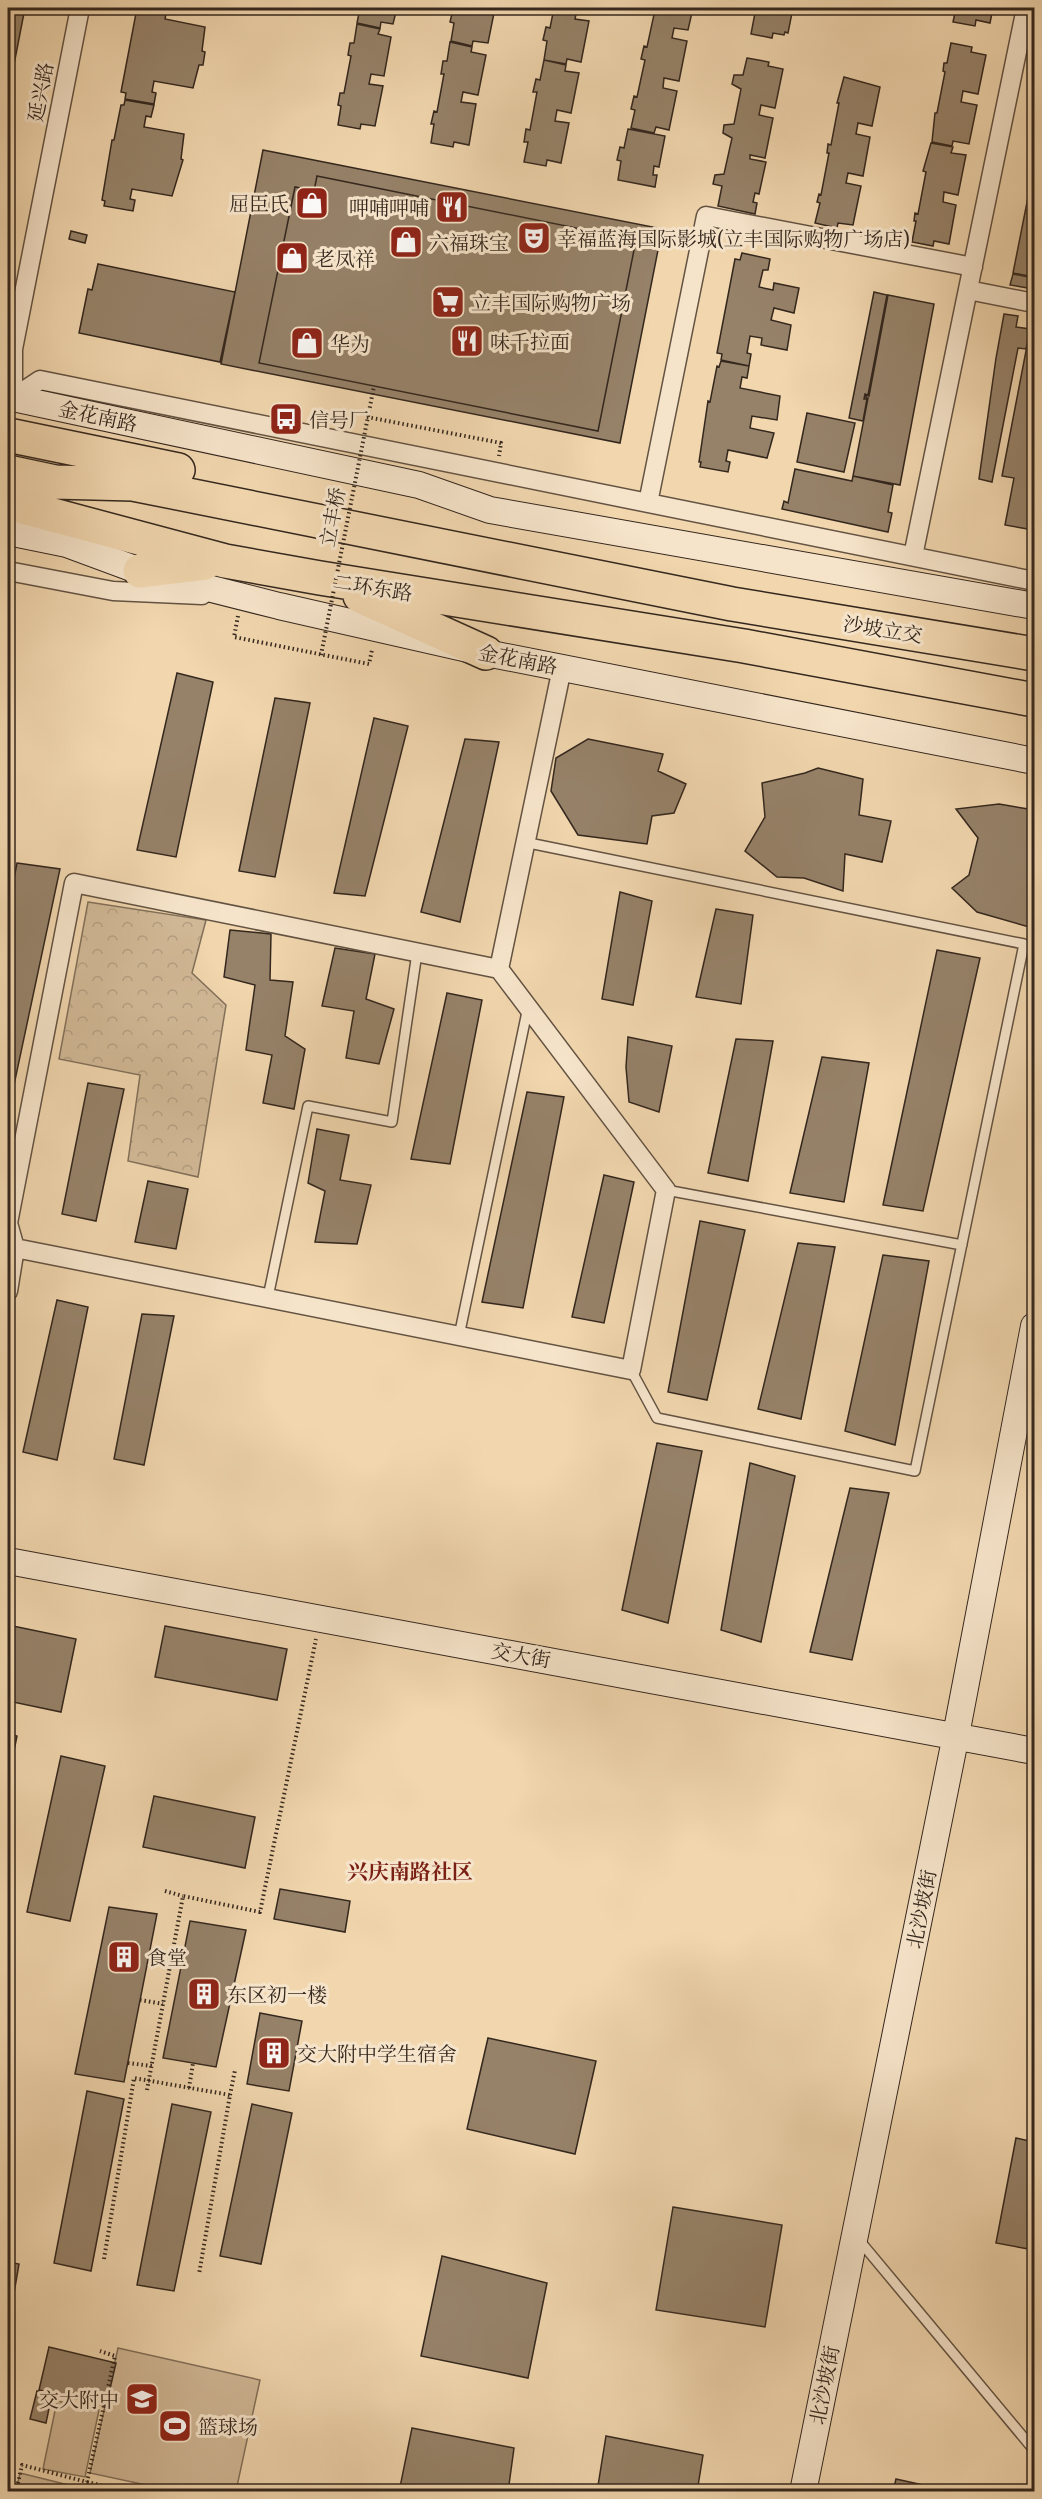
<svg xmlns="http://www.w3.org/2000/svg" width="1042" height="2499" font-family="'Gentium Book Plus','Noto Serif SC',serif">
  <style>
    .park { fill: url(#park-crowns); stroke: #82705a; stroke-width: 1.5 }
    .pitch { fill: #d1b896; stroke: #82705a; stroke-width: 1.5 }
    .building { fill: #968269; stroke: #34271e; stroke-width: 1.5 }
    .lines { fill: none; stroke-linecap: round; stroke-linejoin: round }
    .lane-casing { stroke: #635342; stroke-width: 12 }
    .street-casing { stroke: #635342; stroke-width: 21 }
    .secondary-casing { stroke: #34271e; stroke-width: 28 }
    .highway-casing { stroke: #34271e; stroke-width: 36 }
    .path { stroke: #34271e; stroke-width: 4; stroke-dasharray: 1.5 3; stroke-linecap: butt }
    .lane { stroke: #f6e4ca; stroke-width: 9 }
    .street { stroke: #f6e4ca; stroke-width: 18 }
    .secondary { stroke: #f6e4ca; stroke-width: 26 }
    .highway { stroke: #f1d6ae; stroke-width: 33 }
    .path-bridge { stroke: #34271e; stroke-width: 4; stroke-dasharray: 1.5 3; stroke-linecap: butt }
    .labels { text-anchor: middle; dominant-baseline: central; stroke-width: 6; stroke-linejoin: round; paint-order: stroke }
    .street-label { font-size: 20px; fill: #34271e; stroke: #f6e4ca }
    .poi-label { font-size: 20px; fill: #34271e; stroke: #f6e4ca; text-anchor: start }
    .neighbourhood-label { font-size: 21px; font-weight: bold; fill: #7a1f14; stroke: #f6e4ca }
  </style>
  <defs>
    <pattern id="park-crowns" width="20" height="18" patternUnits="userSpaceOnUse" patternTransform="scale(1.5)"><rect width="20" height="18" fill="#d1b896"/><path d="M2 6a3 3 0 1 1 6 0M12 15a3 3 0 1 1 6 0" fill="none" stroke="#b49e81"/></pattern>
  </defs>
  <rect width="100%" height="100%" fill="#f1d6ae"/>
  <filter id="stains"><feTurbulence type="fractalNoise" baseFrequency=".00333" numOctaves="4"/><feColorMatrix values="0 0 0 0 .2 0 0 0 0 .09 0 0 0 0 .02 0 0 0 .5 -.17"/></filter>
  <radialGradient id="worn" r=".72"><stop offset=".6" stop-color="#630" stop-opacity="0"/><stop offset="1" stop-color="#630" stop-opacity=".3"/></radialGradient>
  <path class="park" d="M88,902L206,920L192,973L226,1005L198,1177L128,1161L140,1075L59,1059Z"/>
  <path class="pitch" d="M118,2348L260,2380L236,2491H174L90,2473Z
    M57,2401L99,2410L85,2477L43,2469Z
    M20,2473L93,2491H16Z"/>
  <path class="building" d="M137,8H173H167L165,19L205,27L202,51L205,52L203,65H199L193,88L154,81L152,92L156,93L154,104L125,99L126,93L121,92Z
    M360,8H397L393,24L381,22L380,28L357,23Z
    M457,8H495L488,43L473,41L472,46L451,41L454,23L450,22L453,9L457,10Z
    M554,8H592L591,12L577,9L575,19L589,21L581,62L567,59L566,64L544,60L547,41L543,40L546,27L550,28Z
    M651,8H693L688,30L674,28L672,38L687,41L679,81L664,78L663,88L677,91L669,130L656,127L654,133L631,128L635,110L631,109L634,96L637,97L645,60L641,59L644,46L647,47L655,10Z
    M753,8H793L788,33L785,32L784,35L773,33L772,38L751,34L755,13H752Z
    M956,8H993L990,23L976,20L975,26L953,22Z
    M8,10L24,13L10,85H8Z
    M357,24L380,29L378,34L391,37L384,76L371,74L369,84L383,86L375,126L361,124L360,129L338,125L341,106L338,105L340,93H344L351,56L348,55L350,43H354Z
    M450,42L472,47L471,52L486,55L478,95L463,92L461,102L476,104L469,145L454,142L453,147L431,143L434,124H431L434,111L437,112L444,74H441L443,61H447Z
    M951,43L972,47L971,52L986,55L978,94L963,91L961,102L977,105L969,144L953,141L952,146L932,142L935,113H937L945,72L943,71L944,63H947Z
    M747,58L769,62L768,66L783,69L775,108L761,105L759,115L773,118L765,158L750,155V159L766,162L759,194L755,193L753,202L757,203L755,214L718,206L722,186L713,184L715,175L724,174L732,138L723,133L724,125L734,124L741,89L732,84L734,75H743Z
    M544,60L566,65L565,71L579,73L571,113L557,110L555,121L569,123L561,163L547,160L546,166L524,162L528,142H524L526,129L530,130L537,92H533L536,79L540,80Z
    M844,77L880,87L872,126L858,123L856,134L870,137L863,176L848,173L846,183L861,186L853,225L838,223L837,228L815,223L820,203L817,202L819,194L821,195L829,153H827L828,144L831,145L839,103H837Z
    M125,100L154,105L151,117L146,116L144,127L184,134L181,159L183,160L172,196L132,189L130,199L135,200L133,211L104,206L105,201L102,200L112,140H114L121,105H124Z
    M628,129L665,136L659,167L654,166L653,175H657L655,187L618,180L621,161L617,160L620,147L624,148Z
    M931,143L953,147L951,153L966,155L958,195L944,192L943,202L956,205L949,244L934,241L933,246L912,242L916,221H914L915,213L918,214L926,172L923,171Z
    M263,150L668,230L665,246L659,245L620,443L221,364Z
    M1034,167V277L1013,273Z
    M317,176L636,240L598,431L259,363L295,187L314,191Z
    M71,231L87,235L85,243L69,239Z
    M742,253L770,259L768,270H763L759,287L773,290L774,283L799,288L794,313L774,308L771,320L791,325L787,350L761,345L762,338L750,336L747,353L751,354L749,366L721,360L722,354L717,353L735,259L740,260Z
    M98,264L235,292L220,362L79,333L88,289L92,290Z
    M1013,274L1034,278V289L1010,285Z
    M874,292L887,295L868,395L865,394L864,399H867L863,421L849,418Z
    M888,295L934,304L900,485L853,476L868,398H866V395L869,396Z
    M1004,314L1018,316L1016,327L1030,329L1026,349L1018,348L992,482L979,479L996,358Z
    M1030,330L1034,331V530L1005,525L1014,478L1002,476Z
    M721,361L749,366L747,378L742,377L740,388L780,396L777,420L752,416L750,428L774,433L767,458L728,450L726,461L730,462L728,472L700,467L701,462H699L708,401L710,402L717,366L719,367Z
    M807,413L855,423L844,472L797,462Z
    M795,469L852,481L853,476L893,485L888,512L892,513L888,532L782,509L784,501L788,503Z
    M177,673L213,682L176,857L137,850Z
    M275,698L310,703L275,877L239,871Z
    M374,718L408,726L365,896L334,893Z
    M465,739L499,742L460,922L421,912Z
    M588,739L663,754L658,771L686,784L674,813L652,816L647,844L578,835L551,791L556,758Z
    M818,768L863,779L859,815L891,821L882,862L845,854L843,891L804,878L777,877L745,851L765,817L762,783L805,773Z
    M999,804L1034,810V925L1029,927L977,912L952,888L969,875L978,838L956,809Z
    M17,863L60,869L8,1113V909Z
    M620,892L652,901L633,1005L602,999Z
    M716,909L753,915L741,1004L696,997Z
    M230,930L271,934L270,980L293,982L285,1036L305,1049L294,1109L263,1103L272,1055L246,1050L255,985L224,977Z
    M335,948L375,954L366,999L394,1009L379,1064L346,1058L354,1011L322,1006Z
    M937,950L980,958L923,1211L883,1205Z
    M447,993L482,1000L450,1164L411,1159Z
    M628,1037L672,1046L659,1112L629,1102L626,1067Z
    M736,1039L773,1041L748,1181L708,1173Z
    M822,1057L869,1063L844,1202L790,1193Z
    M88,1083L124,1089L96,1221L62,1214Z
    M527,1092L564,1097L523,1308L482,1302Z
    M317,1129L349,1135L340,1180L371,1185L357,1244L315,1242L325,1191L308,1183Z
    M604,1175L634,1182L604,1323L572,1317Z
    M148,1181L188,1189L176,1249L135,1242Z
    M700,1221L745,1230L707,1400L668,1392Z
    M798,1243L835,1247L801,1419L758,1409Z
    M883,1255L929,1261L895,1445L845,1431Z
    M57,1300L88,1307L57,1460L23,1452Z
    M142,1314L174,1316L144,1465L114,1459Z
    M657,1443L702,1451L668,1623L622,1610Z
    M750,1463L795,1476L761,1642L721,1630Z
    M850,1488L889,1493L852,1660L810,1652Z
    M8,1625L76,1639L61,1712L8,1701Z
    M165,1626L287,1649L277,1700L155,1677Z
    M8,1734L17,1736L8,1780Z
    M61,1756L105,1766L70,1921L27,1912Z
    M154,1796L255,1817L245,1868L143,1847Z
    M280,1889L350,1901L345,1932L274,1919Z
    M109,1907L157,1914L124,2082L75,2074Z
    M190,1921L246,1930L216,2067L163,2058Z
    M260,2013L302,2021L289,2091L247,2084Z
    M488,2038L596,2061L575,2154L467,2129Z
    M87,2091L124,2099L91,2271L54,2263Z
    M172,2104L211,2112L174,2291L137,2285Z
    M252,2104L292,2113L261,2264L220,2256Z
    M1016,2138L1034,2142V2250L996,2243Z
    M673,2207L782,2225L765,2327L656,2310Z
    M442,2256L547,2283L528,2378L421,2356Z
    M8,2262L19,2264L8,2328Z
    M49,2347L116,2363L106,2406L39,2390Z
    M37,2391L52,2394L46,2423L30,2419Z
    M412,2428L514,2448L508,2492H399Z
    M606,2436L703,2455L697,2492H597Z
    M896,2479L955,2492H893Z"/>
  <g class="lines">
    <g class="lane-casing">
      <path id="lane" d="M524,842L1024,944L915,1471L657,1418L631,1370
        M666,1190L962,1245
        M268,1297L308,1106L392,1122L417,953
        M459,1336L528,1007
        M859,2240L1034,2450"/>
    </g>
    <g class="street-casing">
      <path id="street" d="M968,290L1034,303
        M8,397L13,398L40,380L1034,581
        M13,398V349L80,8
        M648,503L706,216L973,267
        M913,556L1026,8
        M8,571L113,591L202,595
        M15,1248L631,1370L666,1190L499,969
        M8,1291L15,1248L8,1223L74,883L499,969L562,668"/>
    </g>
    <g class="secondary-casing">
      <path id="secondary" d="M8,400L13,398L419,485L490,510L1034,606
        M8,532L67,544L140,571L279,606L486,653L1034,761
        M8,1561L1034,1751
        M803,2492L956,1735L1034,1326"/>
    </g>
    <g class="highway-casing">
      <path id="highway" d="M8,435L178,470
        M8,472L55,482L133,484L732,604L1034,654
        M8,503L225,561L320,578L744,646L1034,700
        M140,571L205,563
        M360,596L486,653"/>
    </g>
    <path class="path" d="M367,417L501,443L499,456
      M238,616L234,637L369,664L372,650
      M165,1891L183,1896
      M140,2000L163,2004
      M128,2063L152,2066
      M189,2088L193,2063
      M147,2090L183,1896L260,1912L316,1639
      M230,2095L235,2070
      M104,2259L134,2078L230,2095L199,2274
      M87,2482L104,2486L103,2492
      M16,2492L22,2465L87,2482L115,2356L100,2351"/>
    <use href="#lane" class="lane"/>
    <use href="#street" class="street"/>
    <use href="#secondary" class="secondary"/>
    <use href="#highway" class="highway"/>
    <path class="path-bridge" d="M321,655L374,386"/>
  </g>
  <defs>
    <g id="shop-square" transform="scale(1.725)"><rect x="-9" y="-9" width="18" height="18" rx="4" fill="#8f2418" stroke="#f6e4ca"/><path d="M-5-2.5h2.3a2.7 3.5 0 0 1 5.4 0H5L5.5 6h-11ZM-1.5-2.5h3a1.5 2.3 0 0 0-3 0Z" fill="#fff"/></g>
    <g id="restaurant-square" transform="scale(1.725)"><rect x="-9" y="-9" width="18" height="18" rx="4" fill="#8f2418" stroke="#f6e4ca"/><path d="M-5-6h1v4h1v-4h1v4h1v-4h1v5L-1.5 .5V6h-2V.5L-5-1ZM5-6V6H3V1.5H1.5Q1.5-4 5-6Z" fill="#fff"/></g>
    <g id="theatre-square" transform="scale(1.725)"><rect x="-9" y="-9" width="18" height="18" rx="4" fill="#8f2418" stroke="#f6e4ca"/><path d="M-5-5.5Q0-4 5-5.5V0Q5 5 0 6Q-5 5-5 0ZM-3.3-2.5H-1v1.5H-3.3ZM1-2.5H3.3v1.5H1ZM-2.8 1Q0 5.5 2.8 1Z" fill="#fff"/></g>
    <g id="supermarket-square" transform="scale(1.725)"><rect x="-9" y="-9" width="18" height="18" rx="4" fill="#8f2418" stroke="#f6e4ca"/><path d="M-6-5.5h2.5l.6 2H6L4.5 2H-2.5L-4.4-4H-6ZM-1.5 3.2a1.3 1.3 0 1 0 .1 0ZM3 3.2a1.3 1.3 0 1 0 .1 0Z" fill="#fff"/></g>
    <g id="bus-square" transform="scale(1.725)"><rect x="-9" y="-9" width="18" height="18" rx="4" fill="#8f2418" stroke="#f6e4ca"/><path d="M-5-6H5V4H4V6H2V4H-2V6H-4V4H-5ZM-3.5-4V0h7V-4ZM-3.5 1.2v1.5H-2V1.2ZM2 1.2v1.5H3.5V1.2Z" fill="#fff"/></g>
    <g id="building-square" transform="scale(1.725)"><rect x="-9" y="-9" width="18" height="18" rx="4" fill="#8f2418" stroke="#f6e4ca"/><path d="M-4-6H4V6H1V3H-1V6H-4ZM-2.5-4.3h1.7v1.8h-1.7ZM.8-4.3h1.7v1.8H.8ZM-2.5-1h1.7V.8h-1.7ZM.8-1h1.7V.8H.8Z" fill="#fff"/></g>
    <g id="school-square" transform="scale(1.725)"><rect x="-9" y="-9" width="18" height="18" rx="4" fill="#8f2418" stroke="#f6e4ca"/><path d="M0-5L7-2L0 1L-7-2ZM-4 1L0 2.5L4 1V4Q0 6-4 4Z" fill="#fff"/></g>
    <g id="stadium-square" transform="scale(1.725)"><rect x="-9" y="-9" width="18" height="18" rx="4" fill="#8f2418" stroke="#f6e4ca"/><path d="M0-5a6.5 5 0 1 0 0 10a6.5 5 0 1 0 0-10ZM-3.5-1.8h7v3.6h-7Z" fill="#fff"/></g>
  </defs>
  <g fill-rule="evenodd">
    <use href="#shop-square" x="312" y="203"/>
    <use href="#restaurant-square" x="452" y="207"/>
    <use href="#theatre-square" x="534" y="238"/>
    <use href="#shop-square" x="406" y="242"/>
    <use href="#shop-square" x="292" y="258"/>
    <use href="#supermarket-square" x="448" y="302"/>
    <use href="#restaurant-square" x="467" y="341"/>
    <use href="#shop-square" x="307" y="343"/>
    <use href="#bus-square" x="286" y="419"/>
    <use href="#building-square" x="124" y="1957"/>
    <use href="#building-square" x="204" y="1994"/>
    <use href="#building-square" x="274" y="2053"/>
    <use href="#school-square" x="142" y="2399"/>
    <use href="#stadium-square" x="175" y="2426"/>
  </g>
  <g class="labels">
    <g class="street-label">
      <text transform="translate(40 92) rotate(-79)">延兴路</text>
      <text transform="translate(98 416) rotate(12)">金花南路</text>
      <text transform="translate(332 517) rotate(-79)">立丰桥</text>
      <text transform="translate(373 587) rotate(9)">二环东路</text>
      <text transform="translate(883 629) rotate(9)">沙坡立交</text>
      <text transform="translate(518 659) rotate(11)">金花南路</text>
      <text transform="translate(521 1655) rotate(10)">交大街</text>
      <text transform="translate(921 1909) rotate(-79)">北沙坡街</text>
      <text transform="translate(824 2385) rotate(-79)">北沙坡街</text>
    </g>
    <g class="poi-label">
      <text x="289" y="203" text-anchor="end">屈臣氏</text>
      <text x="429" y="207" text-anchor="end">呷哺呷哺</text>
      <text x="557" y="238">幸福蓝海国际影城(立丰国际购物广场店)</text>
      <text x="429" y="242">六福珠宝</text>
      <text x="315" y="258">老凤祥</text>
      <text x="471" y="302">立丰国际购物广场</text>
      <text x="490" y="341">味千拉面</text>
      <text x="330" y="343">华为</text>
      <text x="309" y="419">信号厂</text>
      <text x="147" y="1957">食堂</text>
      <text x="227" y="1994">东区初一楼</text>
      <text x="297" y="2053">交大附中学生宿舍</text>
      <text x="119" y="2399" text-anchor="end">交大附中</text>
      <text x="198" y="2426">篮球场</text>
    </g>
    <g class="neighbourhood-label">
      <text x="410" y="1871">兴庆南路社区</text>
    </g>
  </g>
  <rect width="1042" height="2499" fill="none" stroke="#f1d6ae" stroke-width="30"/>
  <rect x="9" y="9" width="1024" height="2481" fill="none" stroke="#34271e" stroke-width="3"/>
  <rect x="15" y="15" width="1012" height="2469" fill="none" stroke="#34271e" stroke-width="1.5"/>
  <rect width="100%" height="100%" filter="url(#stains)"/>
  <rect width="100%" height="100%" fill="url(#worn)"/>
</svg>
